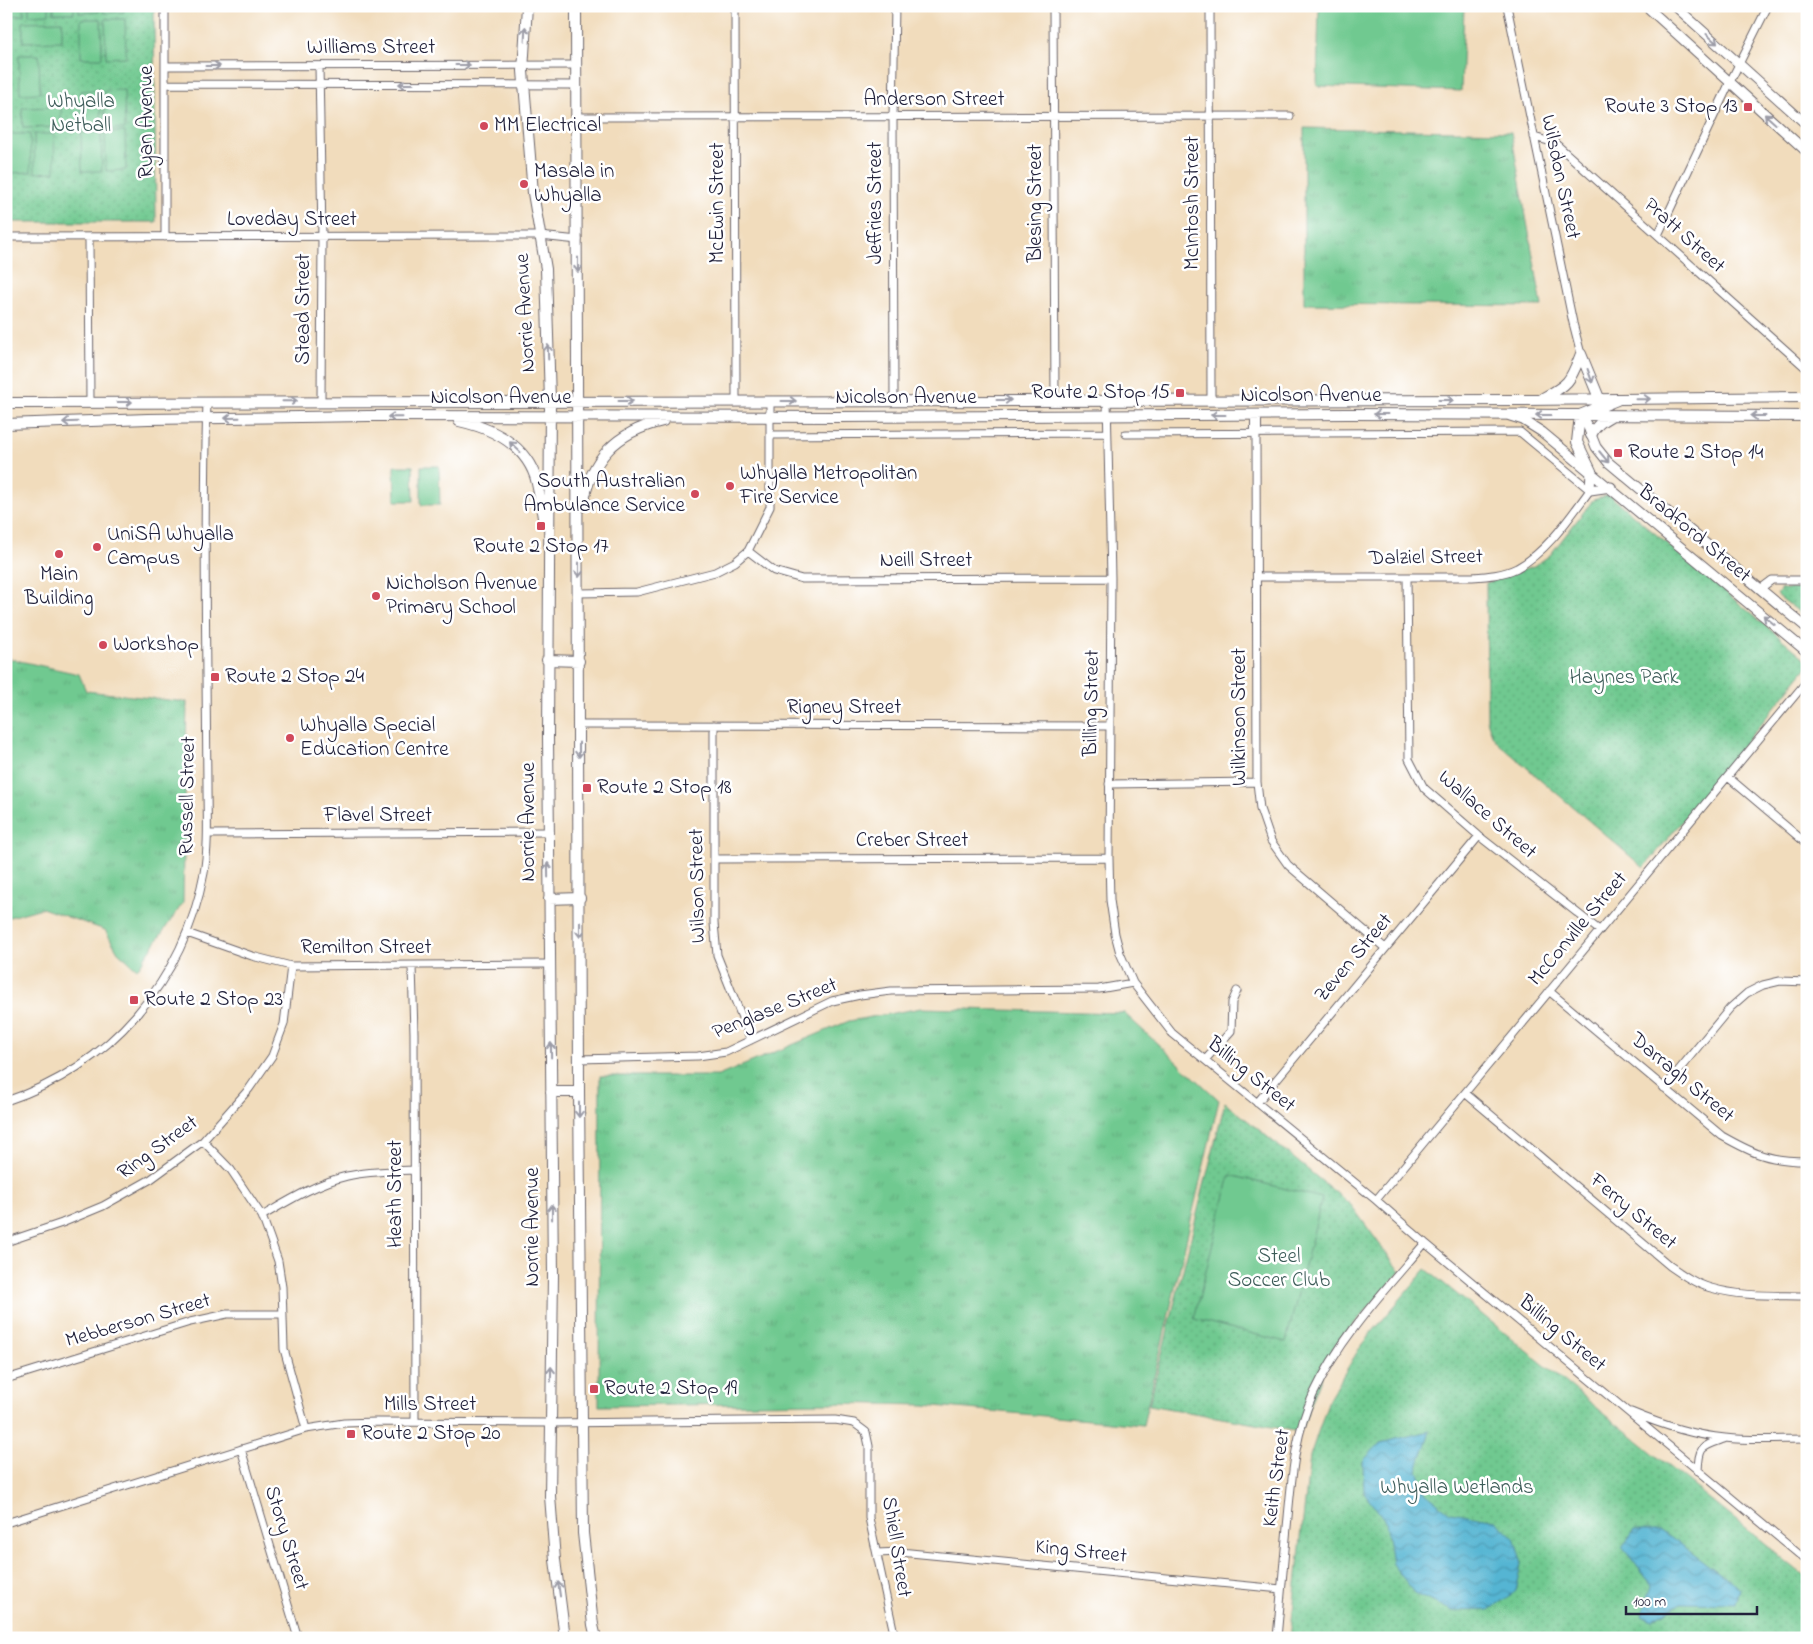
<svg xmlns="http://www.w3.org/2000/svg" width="1813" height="1644" font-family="'Indie Flower',sans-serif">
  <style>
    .grass { fill: url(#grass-tufts); stroke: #497666 }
    .park { fill: url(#park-dots); stroke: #497666 }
    .garden { fill: #70c990; stroke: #497666 }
    .water { fill: url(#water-waves); stroke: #3c6c87 }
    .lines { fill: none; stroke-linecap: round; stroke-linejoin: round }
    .minor-casing { stroke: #6a6368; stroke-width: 9 }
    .tertiary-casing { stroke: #6a6368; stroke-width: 11 }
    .secondary-casing { stroke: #6a6368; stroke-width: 12 }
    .minor { stroke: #fff; stroke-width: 7 }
    .tertiary { stroke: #fff; stroke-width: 9 }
    .secondary { stroke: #fff; stroke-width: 10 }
    .oneway { stroke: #9c9ca7 }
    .poi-dot { fill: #d1495b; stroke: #fff; stroke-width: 2 }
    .labels { text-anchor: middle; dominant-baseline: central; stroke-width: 5; stroke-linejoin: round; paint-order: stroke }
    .street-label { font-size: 21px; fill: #22223b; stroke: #fff }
    .park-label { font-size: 21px; fill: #3d5c59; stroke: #fff }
    .poi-label { font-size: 21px; fill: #22223b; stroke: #fff; text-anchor: start }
  </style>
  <defs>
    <pattern id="grass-tufts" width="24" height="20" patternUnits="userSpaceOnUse" patternTransform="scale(1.25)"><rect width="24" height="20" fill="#70c990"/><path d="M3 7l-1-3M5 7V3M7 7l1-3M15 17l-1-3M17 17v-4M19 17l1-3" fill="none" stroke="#61ac7d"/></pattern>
    <pattern id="park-dots" width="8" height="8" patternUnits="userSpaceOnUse" patternTransform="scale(1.25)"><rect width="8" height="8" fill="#70c990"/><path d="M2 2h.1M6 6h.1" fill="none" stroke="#61ac7d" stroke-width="1.8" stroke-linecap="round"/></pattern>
    <pattern id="water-waves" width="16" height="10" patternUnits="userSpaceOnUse" patternTransform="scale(1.25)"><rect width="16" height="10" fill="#55b5d3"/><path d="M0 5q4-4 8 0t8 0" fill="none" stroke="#4693ac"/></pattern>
  </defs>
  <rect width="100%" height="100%" fill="#fff"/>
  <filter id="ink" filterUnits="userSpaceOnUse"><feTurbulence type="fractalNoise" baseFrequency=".02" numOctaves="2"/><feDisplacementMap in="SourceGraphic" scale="10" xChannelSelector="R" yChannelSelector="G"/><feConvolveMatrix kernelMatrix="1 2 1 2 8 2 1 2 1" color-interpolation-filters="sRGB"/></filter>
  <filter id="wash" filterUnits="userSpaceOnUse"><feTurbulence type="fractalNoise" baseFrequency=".0096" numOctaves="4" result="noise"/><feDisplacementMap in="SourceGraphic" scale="20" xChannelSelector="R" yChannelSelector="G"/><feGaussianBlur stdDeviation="1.12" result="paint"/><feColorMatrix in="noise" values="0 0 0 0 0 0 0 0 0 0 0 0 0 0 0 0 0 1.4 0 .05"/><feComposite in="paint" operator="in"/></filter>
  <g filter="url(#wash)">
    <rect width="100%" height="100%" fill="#f1dcbc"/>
    <path class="grass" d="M1304,128L1511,132L1542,306L1304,304Z
      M6,658L79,674L86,691L187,702L183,903L137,969L118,952L105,930L42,908L6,918Z
      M921,1008L1124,1013L1219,1100L1143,1425L924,1405L830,1403L599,1406L600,1076H718L849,1021Z"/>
    <path class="park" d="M6,6H154L156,222H6Z
      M1609,495L1807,660V667L1644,868L1498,743L1492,735L1487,720L1486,583L1536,565L1550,555L1593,500Z
      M1781,589H1807V618L1777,595Z
      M1225,1102L1351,1205L1400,1272L1333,1348L1300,1432L1149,1405Z
      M1426,1269L1807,1578V1638H1290L1310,1456L1329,1399L1362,1344Z"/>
    <path class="garden" d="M6,6H24V15L6,16Z
      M29,6H49V14L29,15Z
      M54,6H74V13H54Z
      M79,6H99V12L79,13Z
      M103,6H124V12L104,13Z
      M1319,6H1464L1461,91L1317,86Z
      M81,19H101L102,58H81Z
      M105,19H125L126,57L106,58Z
      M62,21V41L23,42V22Z
      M19,55H39L40,93L20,94Z
      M100,90L101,129H81L80,91Z
      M124,90L125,129H105L104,91Z
      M61,107V127L23,128L22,108Z
      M101,132L102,171H82L81,133Z
      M105,132H125L126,170L106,171Z
      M10,134H30L31,172L11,173Z
      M34,134H54L55,172L35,173Z
      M394,466H413L414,501H395Z
      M421,466H439L440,505H421Z
      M1230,1175L1322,1198L1286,1342L1194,1319Z"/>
    <path class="water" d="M1430,1431L1417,1470L1426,1494L1450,1512L1496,1520L1514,1537L1522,1564L1516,1591L1489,1610L1453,1611L1416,1594L1392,1564L1386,1522L1364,1492L1363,1461L1380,1443Z
      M1635,1530H1660L1740,1588L1736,1604L1682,1603L1652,1620L1642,1615L1652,1585L1622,1547Z"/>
  </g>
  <g filter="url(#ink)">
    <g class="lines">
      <g class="minor-casing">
        <path id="minor" d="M165,6V237
          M735,6L736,401
          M1053,6L1055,400
          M1210,6L1211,399
          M1507,6L1573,323L1581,354
          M165,66L577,65
          M319,66L322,237L321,401
          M165,84L577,85
          M577,117L1290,116
          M1534,137L1555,143L1807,369
          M1658,235L1730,82L1768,6
          M6,237L540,236L578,240
          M89,237L90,402
          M894,400L893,117L895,6
          M1107,400L1111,578L1109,858L1110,900L1115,934L1120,953L1133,983L1172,1033L1376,1200L1425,1243L1807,1561
          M1256,433L1257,782L1260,809L1271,841L1288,865L1385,948
          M1126,434L1520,432L1590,490C1570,517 1547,552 1517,568C1503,575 1487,576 1472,577H1258
          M770,435L1107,433
          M748,551L774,571L802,579L1111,578
          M1407,577L1409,759L1424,788L1479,836L1599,930
          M1760,589L1772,580H1807
          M579,593L637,592L715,572L735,562L748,551L770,507V401
          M579,725L1109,726
          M714,725V923L717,955L751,1040
          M1728,777L1807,844
          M1109,784L1257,782
          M208,834L548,832
          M715,859L1109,858
          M187,933L252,956L291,966L550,964
          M412,966L414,1033L415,1421
          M1549,991L1722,1136C1754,1154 1769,1161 1807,1161
          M579,1059L698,1056L726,1052L832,1001L860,995L891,991L1099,989L1133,983
          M1205,1060L1231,1031L1232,1002L1237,991
          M1664,1088L1730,1008L1747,993L1763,985L1780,981L1807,982
          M1465,1093L1670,1266C1683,1275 1696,1284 1711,1288C1742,1297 1775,1295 1807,1296
          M6,1101C110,1067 184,981 204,873C209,845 207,815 207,786C207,749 206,713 206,676C205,585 204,493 207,402
          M1257,1103L1479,836
          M203,1141L231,1170L262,1216L270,1238L278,1261L282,1287L284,1349L306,1429
          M1376,1200L1807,681
          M262,1216C288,1201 317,1183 347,1176C369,1171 391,1171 413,1170
          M6,1242L62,1223L103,1206L151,1179L203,1141L249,1089L272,1056L284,1024L291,966
          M6,1379L190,1322L227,1314H283
          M1631,1412C1662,1425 1692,1435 1725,1438C1751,1441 1780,1439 1807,1439
          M241,1449L298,1638
          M1698,1471C1699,1446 1701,1447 1724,1439
          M6,1523L306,1429L344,1423L376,1422L551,1423L835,1420L854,1423L866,1432L869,1446V1518L895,1638
          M877,1553L900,1552L1281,1589
          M1277,1638C1281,1597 1284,1557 1288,1517C1292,1476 1295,1433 1313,1395C1340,1337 1384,1291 1425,1243"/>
      </g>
      <g class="tertiary-casing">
        <path id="tertiary" d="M1646,6L1807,152
          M1675,6L1807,125
          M1580,415L1588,427L1596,447L1608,462L1807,628
          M1510,416L1523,420L1542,432L1807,652
          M1591,471L1590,490L1611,487"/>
      </g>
      <g class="secondary-casing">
        <path id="secondary" d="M527,6L523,71L533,193L546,269L550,401L548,737L553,1276L550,1496L555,1560L565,1638
          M576,6L579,1092L583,1533L593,1625L596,1638
          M1581,354L1599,398
          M1543,398C1570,384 1570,381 1581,354
          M6,403L1524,400L1807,397
          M459,421C491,428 523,443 535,476C539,489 541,504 543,518
          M6,424L148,419L369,416L839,417L1348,414L1807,416
          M1256,433V415
          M1591,435C1596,425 1602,421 1611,416
          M1591,471L1577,442L1580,415L1617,400
          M583,506C590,459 616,432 663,421
          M547,660L579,661
          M549,899L580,898
          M551,1092H579"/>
      </g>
      <use href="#minor" class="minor"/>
      <use href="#tertiary" class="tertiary"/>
      <use href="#secondary" class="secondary"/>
    </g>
    <defs><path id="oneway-shaft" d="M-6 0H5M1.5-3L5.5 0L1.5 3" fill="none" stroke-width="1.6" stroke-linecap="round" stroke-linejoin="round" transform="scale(1.25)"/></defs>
    <g class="oneway">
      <use href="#oneway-shaft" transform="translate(525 34) rotate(-87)"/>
      <use href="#oneway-shaft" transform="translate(1712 39) rotate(42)"/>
      <use href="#oneway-shaft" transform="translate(463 65)"/>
      <use href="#oneway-shaft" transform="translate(213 66)"/>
      <use href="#oneway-shaft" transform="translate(406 84) rotate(-180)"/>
      <use href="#oneway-shaft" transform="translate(1770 119) rotate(-138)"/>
      <use href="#oneway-shaft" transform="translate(578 265) rotate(90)"/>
      <use href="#oneway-shaft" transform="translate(548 352) rotate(-92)"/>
      <use href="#oneway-shaft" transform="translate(1590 376) rotate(71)"/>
      <use href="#oneway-shaft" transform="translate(1643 399) rotate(-1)"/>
      <use href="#oneway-shaft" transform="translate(1004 400)"/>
      <use href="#oneway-shaft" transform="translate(1446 400)"/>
      <use href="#oneway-shaft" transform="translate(290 401) rotate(-1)"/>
      <use href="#oneway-shaft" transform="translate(626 401)"/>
      <use href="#oneway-shaft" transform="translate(789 401)"/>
      <use href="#oneway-shaft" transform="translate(125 402)"/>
      <use href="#oneway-shaft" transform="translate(1381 414) rotate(-180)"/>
      <use href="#oneway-shaft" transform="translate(1218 415) rotate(180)"/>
      <use href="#oneway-shaft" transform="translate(1543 415) rotate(-180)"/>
      <use href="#oneway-shaft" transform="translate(1758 416) rotate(-180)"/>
      <use href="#oneway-shaft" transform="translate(395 417) rotate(-179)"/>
      <use href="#oneway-shaft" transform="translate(232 418) rotate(179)"/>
      <use href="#oneway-shaft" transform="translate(70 422) rotate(178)"/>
      <use href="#oneway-shaft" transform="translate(515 447) rotate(-137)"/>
      <use href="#oneway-shaft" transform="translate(1604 457) rotate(50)"/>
      <use href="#oneway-shaft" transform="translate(579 570) rotate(90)"/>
      <use href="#oneway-shaft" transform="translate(1769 620) rotate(-140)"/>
      <use href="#oneway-shaft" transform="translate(579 750) rotate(90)"/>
      <use href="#oneway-shaft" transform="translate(548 870) rotate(-91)"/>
      <use href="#oneway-shaft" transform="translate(580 930) rotate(90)"/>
      <use href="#oneway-shaft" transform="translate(551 1050) rotate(-91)"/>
      <use href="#oneway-shaft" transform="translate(579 1110) rotate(90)"/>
      <use href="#oneway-shaft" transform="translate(552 1212) rotate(-91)"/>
      <use href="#oneway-shaft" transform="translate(551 1374) rotate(-89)"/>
      <use href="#oneway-shaft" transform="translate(559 1589) rotate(-98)"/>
    </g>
  </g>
  <g class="poi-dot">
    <rect x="1743" y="102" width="10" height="10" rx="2.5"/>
    <circle cx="484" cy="126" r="5"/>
    <circle cx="524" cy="184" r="5"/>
    <rect x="1175" y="388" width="10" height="10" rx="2.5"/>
    <rect x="1613" y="448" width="10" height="10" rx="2.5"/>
    <circle cx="730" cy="486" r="5"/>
    <circle cx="695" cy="494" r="5"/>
    <rect x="536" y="521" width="10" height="10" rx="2.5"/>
    <circle cx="97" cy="547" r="5"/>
    <circle cx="59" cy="554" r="5"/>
    <circle cx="376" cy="596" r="5"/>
    <circle cx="103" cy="645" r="5"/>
    <rect x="210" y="672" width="10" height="10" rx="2.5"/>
    <circle cx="290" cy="738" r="5"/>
    <rect x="582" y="783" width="10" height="10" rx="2.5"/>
    <rect x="129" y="995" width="10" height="10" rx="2.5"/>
    <rect x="589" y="1384" width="10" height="10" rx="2.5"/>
    <rect x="346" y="1429" width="10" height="10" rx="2.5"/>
  </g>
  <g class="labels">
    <g class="street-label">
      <text x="371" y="48">Williams Street</text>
      <text x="934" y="100">Anderson Street</text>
      <text transform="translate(147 122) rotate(-90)">Ryan Avenue</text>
      <text transform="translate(1560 177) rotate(78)">Wilsdon Street</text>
      <text transform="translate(718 203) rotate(-90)">McEwin Street</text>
      <text transform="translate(876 203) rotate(-90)">Jeffries Street</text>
      <text transform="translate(1036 203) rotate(-90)">Blesing Street</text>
      <text transform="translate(1193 203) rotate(-90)">McIntosh Street</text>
      <text x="292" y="220">Loveday Street</text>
      <text transform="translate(1684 236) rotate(42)">Pratt Street</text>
      <text transform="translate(304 309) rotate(-90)">Stead Street</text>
      <text transform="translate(526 313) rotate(-93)">Norrie Avenue</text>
      <text x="1311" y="396">Nicolson Avenue</text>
      <text x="501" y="398">Nicolson Avenue</text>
      <text x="906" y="398">Nicolson Avenue</text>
      <text transform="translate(1694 534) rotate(40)">Bradford Street</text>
      <text transform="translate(1426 558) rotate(-1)">Dalziel Street</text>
      <text x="926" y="561">Neill Street</text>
      <text transform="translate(1092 703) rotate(-89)">Billing Street</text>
      <text x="844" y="708">Rigney Street</text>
      <text transform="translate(1240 717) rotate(-90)">Wilkinson Street</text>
      <text transform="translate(188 796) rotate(-89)">Russell Street</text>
      <text transform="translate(1487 815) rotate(41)">Wallace Street</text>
      <text x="378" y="816">Flavel Street</text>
      <text transform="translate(529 822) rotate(-90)">Norrie Avenue</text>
      <text x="912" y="841">Creber Street</text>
      <text transform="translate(698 886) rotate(-91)">Wilson Street</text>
      <text transform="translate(1578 929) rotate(-50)">McConville Street</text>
      <text x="366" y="948">Remilton Street</text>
      <text transform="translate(1354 958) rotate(-50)">Zeven Street</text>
      <text transform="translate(775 1009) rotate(-22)">Penglase Street</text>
      <text transform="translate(1251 1075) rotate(39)">Billing Street</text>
      <text transform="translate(1682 1078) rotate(40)">Darragh Street</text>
      <text transform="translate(158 1148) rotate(-36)">Ring Street</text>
      <text transform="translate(396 1194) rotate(-90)">Heath Street</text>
      <text transform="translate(1633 1212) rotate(40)">Ferry Street</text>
      <text transform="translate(533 1227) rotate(-90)">Norrie Avenue</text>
      <text transform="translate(138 1321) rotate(-16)">Mebberson Street</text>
      <text transform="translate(1562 1334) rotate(40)">Billing Street</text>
      <text x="430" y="1405">Mills Street</text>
      <text transform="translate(1277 1478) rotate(-82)">Keith Street</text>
      <text transform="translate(286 1538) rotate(73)">Story Street</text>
      <text transform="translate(896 1547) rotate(81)">Shiell Street</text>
      <text transform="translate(1081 1552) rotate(6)">King Street</text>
    </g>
    <g class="park-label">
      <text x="81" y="102">Whyalla<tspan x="81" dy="24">Netball</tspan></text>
      <text x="1624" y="678">Haynes Park</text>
      <text x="1279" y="1257">Steel<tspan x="1279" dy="24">Soccer Club</tspan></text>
      <text x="1457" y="1488">Whyalla Wetlands</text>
    </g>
    <g class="poi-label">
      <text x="1738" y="107" text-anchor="end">Route 3 Stop 13</text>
      <text x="494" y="126">MM Electrical</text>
      <text x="534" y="172">Masala in<tspan x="534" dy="24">Whyalla</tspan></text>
      <text x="1170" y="393" text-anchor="end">Route 2 Stop 15</text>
      <text x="1628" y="453">Route 2 Stop 14</text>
      <text x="740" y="474">Whyalla Metropolitan<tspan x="740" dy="24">Fire Service</tspan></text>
      <text x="685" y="482" text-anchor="end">South Australian<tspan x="685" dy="24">Ambulance Service</tspan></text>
      <text x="107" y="535">UniSA Whyalla<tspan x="107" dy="24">Campus</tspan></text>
      <text x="541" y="547" text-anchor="middle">Route 2 Stop 17</text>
      <text x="59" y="575" text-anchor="middle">Main<tspan x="59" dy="24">Building</tspan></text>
      <text x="386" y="584">Nicholson Avenue<tspan x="386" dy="24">Primary School</tspan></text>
      <text x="113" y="645">Workshop</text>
      <text x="225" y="677">Route 2 Stop 24</text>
      <text x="300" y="726">Whyalla Special<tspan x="300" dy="24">Education Centre</tspan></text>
      <text x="597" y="788">Route 2 Stop 18</text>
      <text x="144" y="1000">Route 2 Stop 23</text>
      <text x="604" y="1389">Route 2 Stop 19</text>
      <text x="361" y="1434">Route 2 Stop 20</text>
    </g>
  </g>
  <rect width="1813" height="1644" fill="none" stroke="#fff" stroke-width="25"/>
  <path d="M1626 1606v8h131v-8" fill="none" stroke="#22223b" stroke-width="2.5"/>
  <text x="1633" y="1606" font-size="15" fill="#22223b" stroke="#ffffff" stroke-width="4" paint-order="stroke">100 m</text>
</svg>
